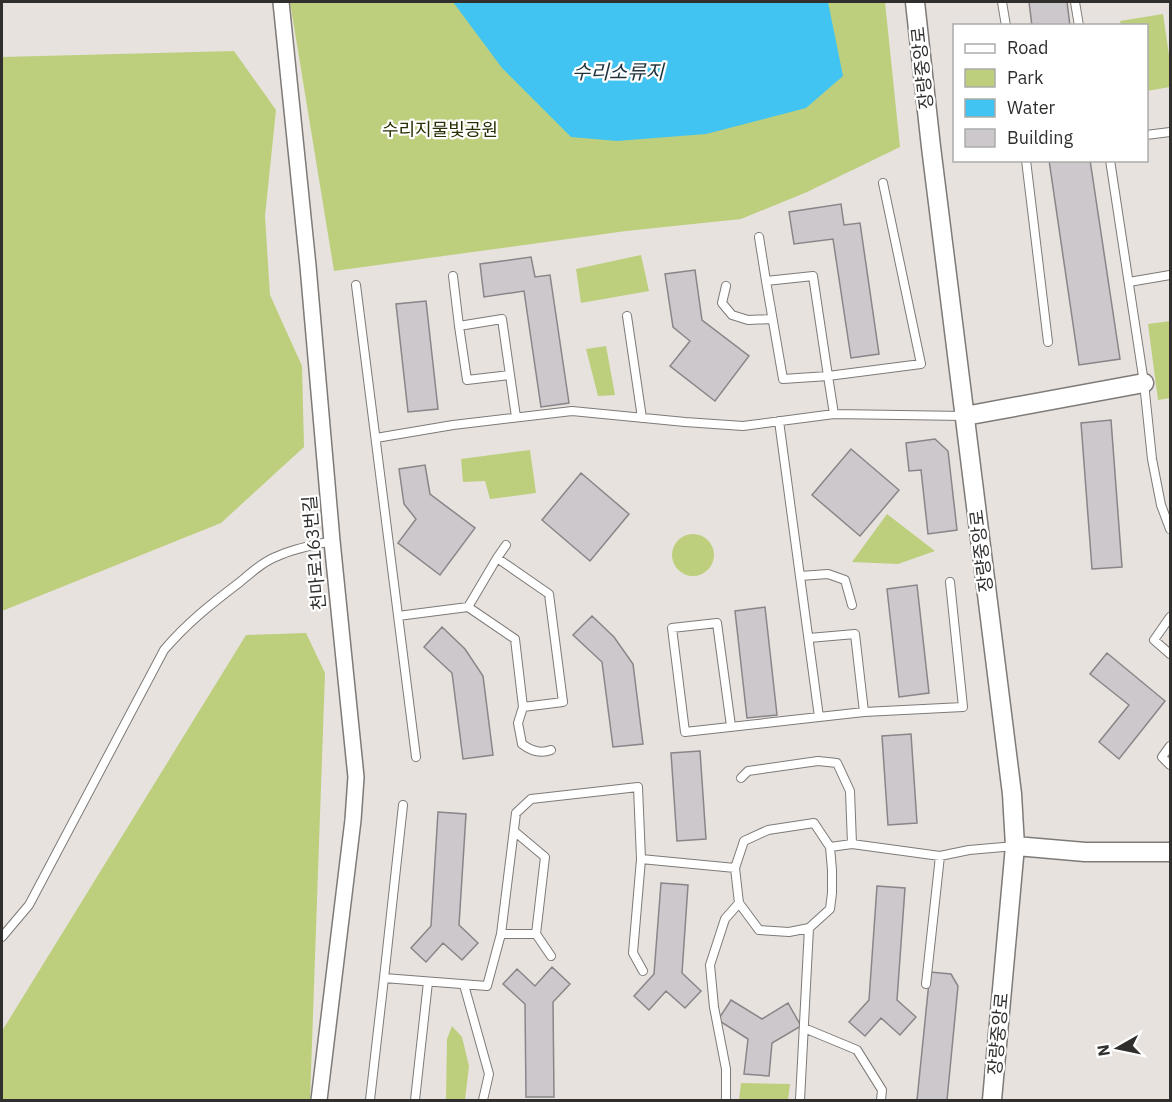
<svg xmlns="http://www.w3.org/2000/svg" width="1172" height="1102" font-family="'IBM Plex Sans','Noto Sans KR',sans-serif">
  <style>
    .green { fill: #bdcf7d }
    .water { fill: #42c4f2 }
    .building { fill: #ccc8cc; stroke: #898589; stroke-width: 1.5 }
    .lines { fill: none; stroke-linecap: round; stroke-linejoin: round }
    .service-casing { stroke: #7e7a77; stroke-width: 10 }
    .minor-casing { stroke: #7e7a77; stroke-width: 18 }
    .tertiary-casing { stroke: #7e7a77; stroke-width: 21 }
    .service { stroke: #fff; stroke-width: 8 }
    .minor { stroke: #fff; stroke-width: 15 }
    .tertiary { stroke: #fff; stroke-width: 18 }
    .labels { text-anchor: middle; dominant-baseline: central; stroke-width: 4.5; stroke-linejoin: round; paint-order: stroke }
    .street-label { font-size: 18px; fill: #302f2d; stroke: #fff }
    .park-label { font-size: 18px; fill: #283004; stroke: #fff }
    .water-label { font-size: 20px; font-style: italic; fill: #1e343d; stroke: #fff }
  </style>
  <rect width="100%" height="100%" fill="#e7e2de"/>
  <path class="green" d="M290,2H885L900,147L807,192L741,219L626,231L334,271Z
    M1163,14L1170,62V87L1147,91L1146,26L1121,25L1120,21Z
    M234,51L276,110L265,216L270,295L302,366L304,447L221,523L2,611V57Z
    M641,255L649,291L581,303L576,269Z
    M1170,321V398L1158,400L1148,324Z
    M606,346L615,395L598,396L586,349Z
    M530,450L536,493L490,499L485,481L463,482L461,459Z
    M887,514L935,551L898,564L852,562Z
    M672 555a21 21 0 1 1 42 0a21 21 0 1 1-42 0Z
    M306,633L325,673L310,1100H2V1031L246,635Z
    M452,1026L462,1037L469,1066L465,1100H446V1098L447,1039Z
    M741,1083L790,1084L788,1100H739Z"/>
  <path class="water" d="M453,2H828L843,76L806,108L706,134L617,141L571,137L502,68Z"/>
  <path class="building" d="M1029,2H1067L1070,26H1032Z
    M1049,160H1090L1120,359L1079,365Z
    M841,204L844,225L860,223L879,354L851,358L833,239L794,244L789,212Z
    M531,257L535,277L550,275L569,403L541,407L524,291L484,297L480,264Z
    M695,270L702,320L749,356L715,401L670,366L690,341L673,327L665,274Z
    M426,301L438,409L408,412L396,304Z
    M1111,420L1122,567L1092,569L1081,423Z
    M935,439L948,451L957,530L928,534L921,470L909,471L906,443Z
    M851,449L899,490L860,536L812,495Z
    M425,465L430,494L475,528L440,575L398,543L416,519L404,504L399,469Z
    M581,473L629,514L590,561L542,520Z
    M917,585L929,693L899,697L887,589Z
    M765,607L777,715L747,718L735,611Z
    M592,616L614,637L633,664L643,744L613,747L602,662L573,635Z
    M442,627L465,649L483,676L493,755L463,759L452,673L424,647Z
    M1107,653L1165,701L1119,759L1099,742L1129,705L1090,674Z
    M911,734L917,823L888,825L882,736Z
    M700,751L706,839L677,841L671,753Z
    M438,812L466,814L459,925L478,943L462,960L443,943L426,962L411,948L431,926Z
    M661,883L688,885L682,973L701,991L685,1008L666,991L649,1010L634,996L654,974Z
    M877,886L905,888L897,1000L916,1017L900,1035L881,1018L865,1036L849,1022L869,1000Z
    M552,967L570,984L553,1002L554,1097H526L525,1004L503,984L517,969L535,986Z
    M930,972L951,974L958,986L947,1100H917Z
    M731,1000L762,1019L788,1003L801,1026L772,1043L769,1076L744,1074L748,1039L718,1020Z"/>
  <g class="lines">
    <g class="service-casing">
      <path id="service" d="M1002,2L1006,26
        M1075,2L1079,26
        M1146,135L1170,132
        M1026,160L1048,342
        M1110,160L1144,383L1152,459L1161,505L1170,529
        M759,237L766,281
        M453,276L459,326L502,319L516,417
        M813,276L828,376L783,379L766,281Z
        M1129,282L1170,275
        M356,285L416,757
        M726,286L722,303L732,315L748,320L772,319
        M627,316L642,418
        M459,326L467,380L510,375
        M834,414L828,376L921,364L883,183
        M779,421L819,717L864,712L963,707L950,582
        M376,438L453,425L572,411L685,422L743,426L834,414L964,416
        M497,558L506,545
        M800,576L828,574L845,580L852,605
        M398,616L468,607L497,558L549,594L563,702L523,707L515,639L468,607
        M1170,617L1154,640L1170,654
        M809,638L855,634L864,712
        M523,707L518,723L522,744C531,751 540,754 551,750
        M731,726L717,623L672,628L685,732L819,717
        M1170,746L1162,757L1170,765
        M741,778L748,771L818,761L837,763L850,791L852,844
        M814,823L830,847L832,870V893L830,909L809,928L789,932L759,930L739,903L735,868L744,841L768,830Z
        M514,831L545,857L536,934H501L516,813L531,799L638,787L641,859L735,868
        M830,847L852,844L940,856L969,850L1015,846
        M641,859L633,953L643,971
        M536,934L551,956
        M2,937L29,905L164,650C187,623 211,604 240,582C252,572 264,561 278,556C295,548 314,545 332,541
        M384,978L403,805
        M926,984L940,856
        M464,985L489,1074L483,1100
        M804,1028L857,1050L882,1090L881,1100
        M370,1100L384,978L487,986L501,934
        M415,1100L428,982
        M726,1100V1069L714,1007L710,965L725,919L739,903
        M800,1100L809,928"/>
    </g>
    <g class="minor-casing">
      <path id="minor" d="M281,2L308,266L332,541L356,777L353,820L319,1100"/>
    </g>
    <g class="tertiary-casing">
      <path id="tertiary" d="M915,2L931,147L1012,794L1015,846L992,1100
        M965,416L1144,383
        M1015,846L1085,852H1170"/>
    </g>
    <use href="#service" class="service"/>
    <use href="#minor" class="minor"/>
    <use href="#tertiary" class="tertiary"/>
  </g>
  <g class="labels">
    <g class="street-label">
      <text transform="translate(922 68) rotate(-96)">장량중앙로</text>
      <text transform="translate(981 551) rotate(-97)">장량중앙로</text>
      <text transform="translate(314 553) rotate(-95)">천마로163번길</text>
      <text transform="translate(998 1034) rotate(-85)">장량중앙로</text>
    </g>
    <g class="park-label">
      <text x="440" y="129">수리지물빛공원</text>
    </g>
    <g class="water-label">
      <text x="618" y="71">수리소류지</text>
    </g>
  </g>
  <rect width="1172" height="1102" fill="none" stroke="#302f2d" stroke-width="6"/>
  <rect x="953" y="24" width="195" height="138" fill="#ffffff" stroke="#acacab" stroke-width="1.5"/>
  <rect x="965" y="44" width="30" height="9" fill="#ffffff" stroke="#acacab" stroke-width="1.5"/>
  <text x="1007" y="54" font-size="18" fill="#302f2d">Road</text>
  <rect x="965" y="69" width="30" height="18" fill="#bdcf7d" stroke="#acacab" stroke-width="1.5"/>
  <text x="1007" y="84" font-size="18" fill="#302f2d">Park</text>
  <rect x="965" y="99" width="30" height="18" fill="#42c4f2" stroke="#acacab" stroke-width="1.5"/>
  <text x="1007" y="114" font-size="18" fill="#302f2d">Water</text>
  <rect x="965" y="129" width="30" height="18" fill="#ccc8cc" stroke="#acacab" stroke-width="1.5"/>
  <text x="1007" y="144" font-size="18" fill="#302f2d">Building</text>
  <g transform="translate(1118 1048) rotate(261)" stroke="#ffffff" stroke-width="4.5" paint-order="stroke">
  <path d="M0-4.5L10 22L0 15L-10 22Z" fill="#302f2d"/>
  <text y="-9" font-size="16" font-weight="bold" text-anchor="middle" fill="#302f2d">N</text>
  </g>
</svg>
